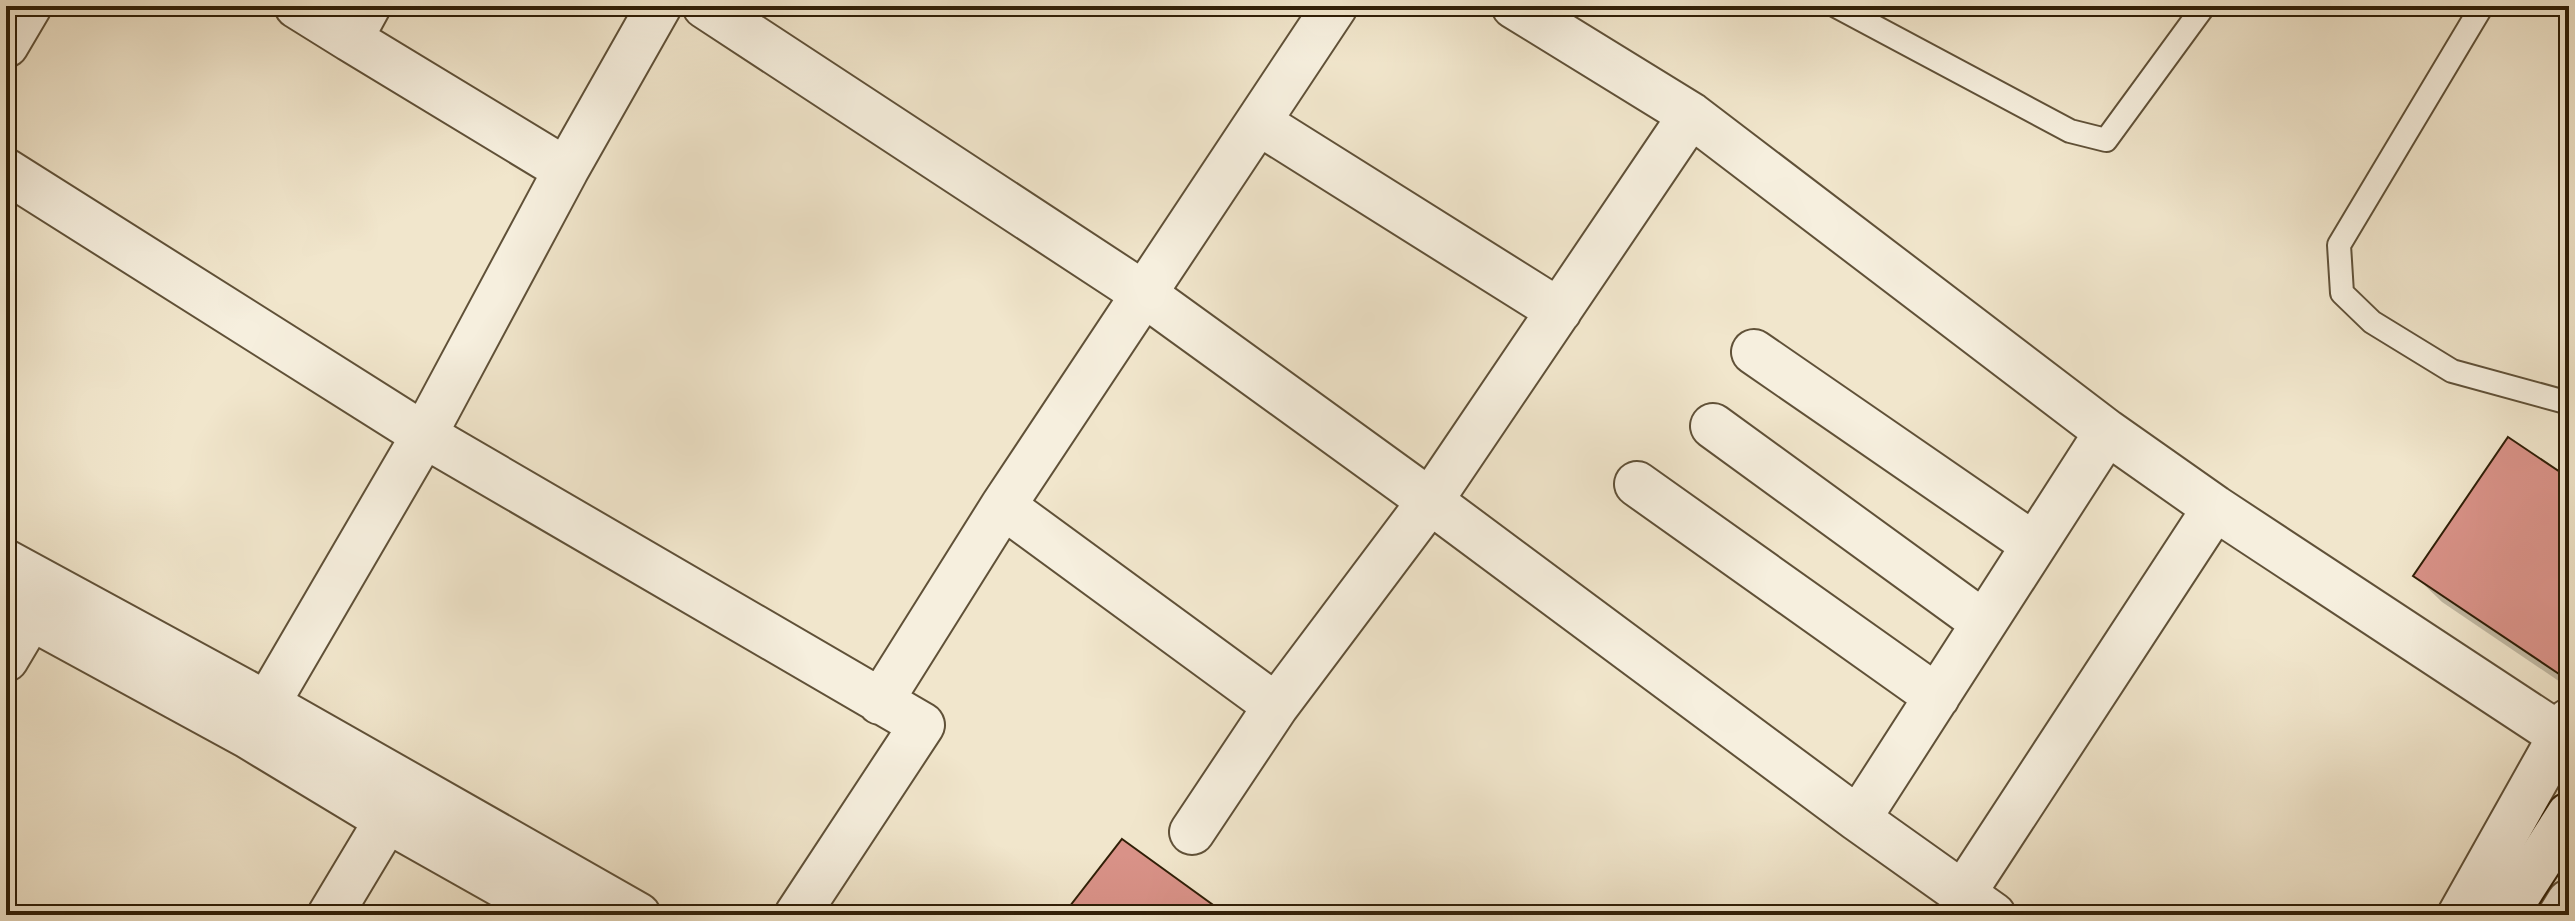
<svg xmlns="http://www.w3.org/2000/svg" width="2575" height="921" font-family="'IM FELL DW Pica',serif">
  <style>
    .shadow { fill: #0003 }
    .building { fill: #d99288; stroke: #301f07; stroke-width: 2 }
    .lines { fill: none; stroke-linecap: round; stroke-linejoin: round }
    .service-casing { stroke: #605138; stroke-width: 26 }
    .minor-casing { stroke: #605138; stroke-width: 48 }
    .tertiary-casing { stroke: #605138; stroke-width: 48 }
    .secondary-casing { stroke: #301f07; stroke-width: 48 }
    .service { stroke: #f6efde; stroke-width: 22 }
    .minor { stroke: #f6efde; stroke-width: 44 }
    .tertiary { stroke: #f6efde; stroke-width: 44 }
    .secondary { stroke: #f6efde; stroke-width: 44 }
  </style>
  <rect width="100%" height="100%" fill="#f1e6cc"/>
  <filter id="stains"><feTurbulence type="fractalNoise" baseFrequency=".0025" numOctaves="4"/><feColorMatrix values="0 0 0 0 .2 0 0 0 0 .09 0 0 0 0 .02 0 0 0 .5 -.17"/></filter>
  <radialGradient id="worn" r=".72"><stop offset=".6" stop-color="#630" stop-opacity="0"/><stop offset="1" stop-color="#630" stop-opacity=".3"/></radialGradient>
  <path class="shadow" d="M2569,480V688L2442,602L2415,576Z"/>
  <path class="building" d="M2508,437L2569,478V673L2565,678L2413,576Z
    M1122,839L1227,915H1063Z"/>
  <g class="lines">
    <g class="service-casing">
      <path id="service" d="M1836,6L2070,131L2106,140L2204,6
        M2482,6L2339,245L2342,293L2372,322L2452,371L2569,403"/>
    </g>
    <g class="minor-casing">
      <path id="minor" d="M297,6L350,39
        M368,6L350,39L566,170
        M659,6L566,170L424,435L922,725L797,915
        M705,6L1144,294L1430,501L1858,819
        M1514,6L1691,115L2107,432
        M6,45L29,6
        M1258,122L1559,311
        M6,171L424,435L249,735
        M1754,352L2034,545
        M1713,426L1984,623
        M1637,484L1937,697
        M1003,506L1276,706
        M6,659L31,617
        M880,702L1003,506L1335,6
        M1192,832L1276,706L1430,501L1691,115
        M1964,892L2215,508
        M330,915L387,820
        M1993,915L1858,819L2107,432L2215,508L2569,741"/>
    </g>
    <g class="tertiary-casing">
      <path id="tertiary" d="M6,562L267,704L638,915
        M6,604L248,736L387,820L555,915
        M2460,915L2569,721
        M2561,915L2569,902"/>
    </g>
    <g class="secondary-casing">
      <path id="secondary" d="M2505,915L2569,815"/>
    </g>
    <use href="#service" class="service"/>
    <use href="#minor" class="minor"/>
    <use href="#tertiary" class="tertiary"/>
    <use href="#secondary" class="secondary"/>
  </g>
  <rect width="2575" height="921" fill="none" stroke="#f1e6cc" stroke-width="32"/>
  <rect x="8" y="8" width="2559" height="905" fill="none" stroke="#301f07" stroke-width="4"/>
  <rect x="16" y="16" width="2543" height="889" fill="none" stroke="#301f07" stroke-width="2"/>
  <rect width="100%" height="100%" filter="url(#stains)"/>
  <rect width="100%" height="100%" fill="url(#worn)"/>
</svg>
